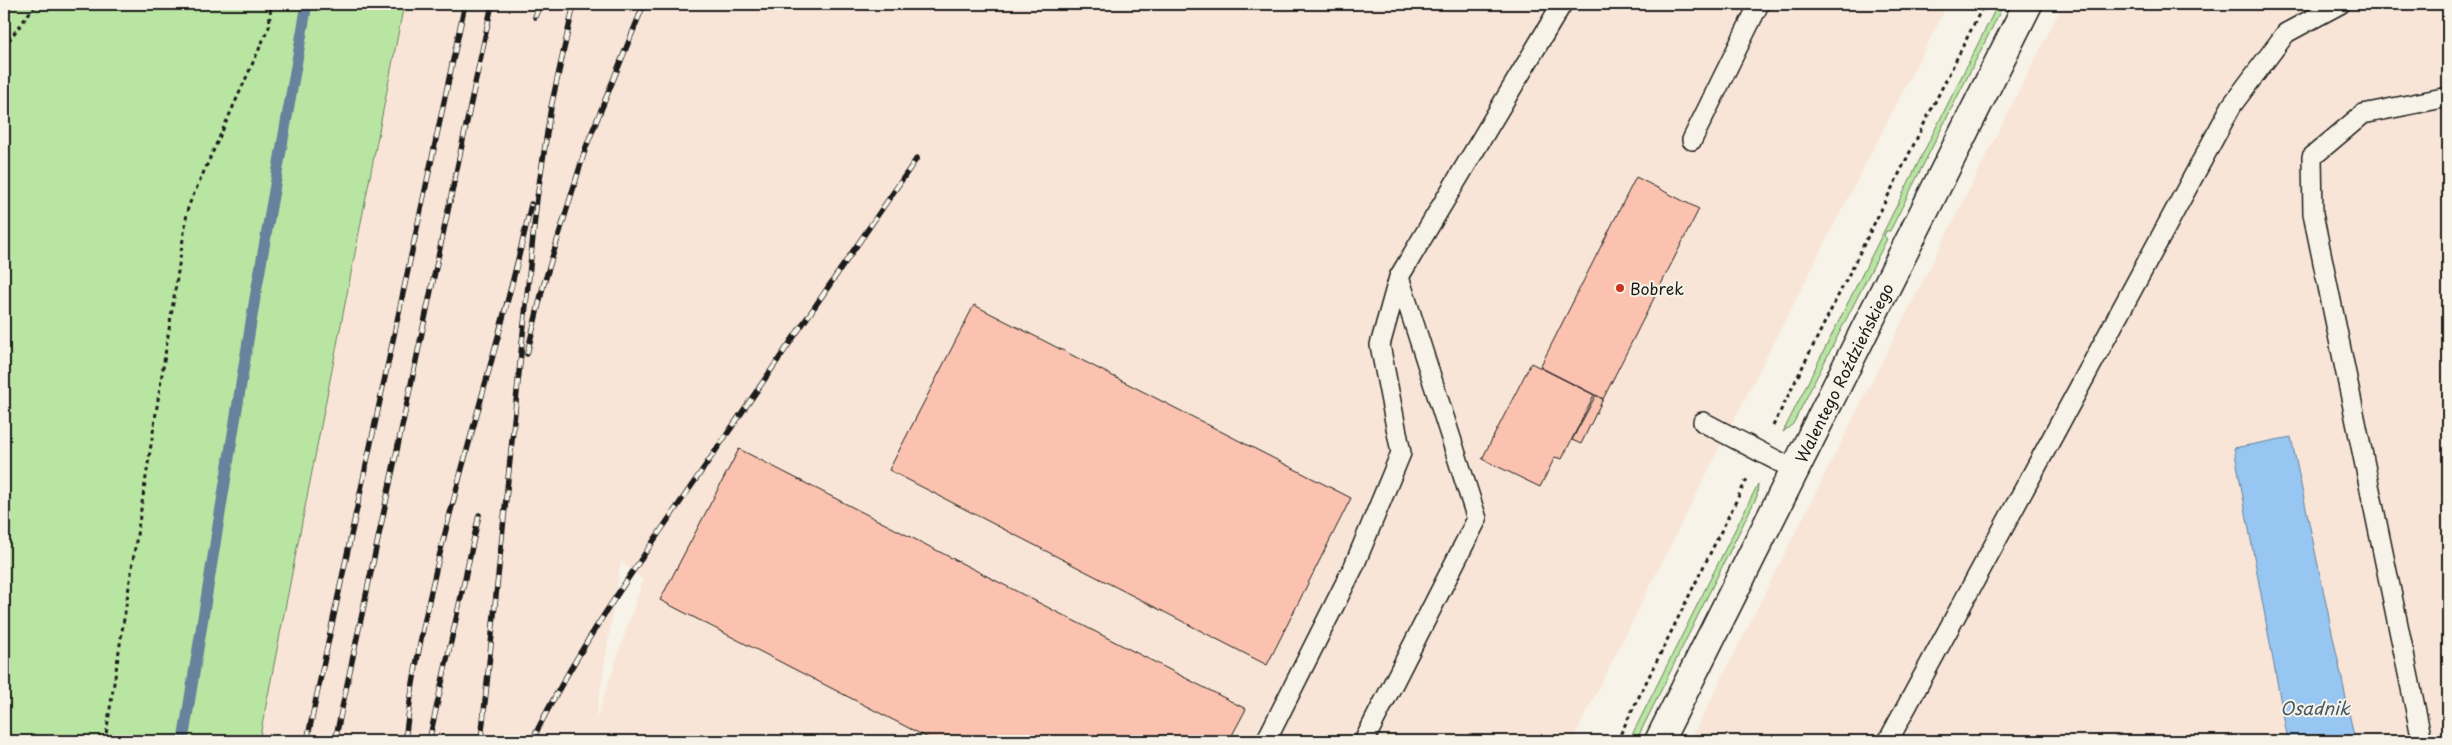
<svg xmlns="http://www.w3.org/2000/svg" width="2452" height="745" font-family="'Playpen Sans',sans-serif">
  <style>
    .built { fill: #f8e5d7; fill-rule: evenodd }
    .green { fill: #b9e5a2; stroke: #6a805f }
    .water { fill: #97c6f2; stroke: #66829c }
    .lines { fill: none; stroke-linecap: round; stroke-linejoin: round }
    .stream { stroke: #66829c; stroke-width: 11 }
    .building { fill: #fbc3af; stroke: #1c1c1c }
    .lane-casing { stroke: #1c1c1c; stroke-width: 22 }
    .secondary-casing { stroke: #1c1c1c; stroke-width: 31 }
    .path { stroke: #1c1c1c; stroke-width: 3; stroke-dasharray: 4 4; stroke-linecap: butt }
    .lane { stroke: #f7f3e8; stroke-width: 19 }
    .secondary { stroke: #f7f3e8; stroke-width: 28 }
    .rail-casing { stroke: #1c1c1c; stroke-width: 5.5 }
    .rail { stroke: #f7f3e8; stroke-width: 4; stroke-dasharray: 11; stroke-linecap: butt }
    .poi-dot { fill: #c8321e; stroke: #f7f3e8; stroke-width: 2 }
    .labels { text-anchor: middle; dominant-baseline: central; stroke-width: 4; stroke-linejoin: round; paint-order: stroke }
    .poi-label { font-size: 16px; fill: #1c1c1c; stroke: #f7f3e8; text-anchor: start }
    .street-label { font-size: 16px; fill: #1c1c1c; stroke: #f7f3e8 }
    .water-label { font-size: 18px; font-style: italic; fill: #475867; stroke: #f7f3e8 }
  </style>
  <rect width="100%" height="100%" fill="#f7f3e8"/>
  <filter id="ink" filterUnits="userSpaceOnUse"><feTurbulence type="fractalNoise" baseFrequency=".02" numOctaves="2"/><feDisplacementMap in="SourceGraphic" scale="10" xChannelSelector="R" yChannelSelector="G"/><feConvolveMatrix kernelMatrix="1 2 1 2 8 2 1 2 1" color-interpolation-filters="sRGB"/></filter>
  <g filter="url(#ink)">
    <path class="built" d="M404,4H1948L1726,435L1572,741H259ZM621,561L643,580L595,723Z
      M2063,4H2448V741H1690Z"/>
    <path class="green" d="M4,4H404L259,741H4Z
      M1998,4H2004L1890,231H1886L1884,236L1887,239L1793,424L1783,432Z
      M1758,484L1757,496L1636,741H1629Z"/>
    <path class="water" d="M2291,437L2355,741H2288L2234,448Z"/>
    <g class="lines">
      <path class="stream" d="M183,741L255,298L307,4"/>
    </g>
    <path class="building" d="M1636,177L1699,209L1603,399L1540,367Z
      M974,305L1351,498L1267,665L889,470Z
      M1531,363L1594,395L1562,459L1555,457L1540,487L1482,459Z
      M1596,395L1603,399L1581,444L1572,440Z
      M739,449L1246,709L1229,741H934L660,600Z"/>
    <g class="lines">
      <g class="lane-casing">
        <path id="lane" d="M1692,140L1759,4
          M1703,422L1795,470
          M1266,741L1354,566L1401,453L1380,345L1399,277L1562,4
          M1364,741L1477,519L1399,277
          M1888,741L2232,105L2286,33L2340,4
          M2422,741L2313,214L2312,157L2363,114L2448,97"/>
      </g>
      <g class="secondary-casing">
        <g id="secondary">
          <path id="s1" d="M1659,741L2028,4"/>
        </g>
      </g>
      <path class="path" d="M4,47L36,4
        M1773,426L1984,4
        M105,741L188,207L269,27L271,4
        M1617,741L1747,479"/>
      <use href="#lane" class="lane"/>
      <use href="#secondary" class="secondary"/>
      <g class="rail-casing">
        <path id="rail" d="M535,17L540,4
          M527,354L543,287L586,147L644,4
          M307,741L465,4
          M335,741L492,4
          M405,741C426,557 492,384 531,204
          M429,741L479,515
          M481,741L537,198L551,107L574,4
          M532,741C576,650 635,568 692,485C767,376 842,267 917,158"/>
      </g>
      <use href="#rail" class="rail"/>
    </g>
  </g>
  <circle class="poi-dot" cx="1620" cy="288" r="5"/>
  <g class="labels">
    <g class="poi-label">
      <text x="1630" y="288">Bobrek</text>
    </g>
    <g class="street-label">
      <text stroke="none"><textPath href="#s1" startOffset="412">Walentego Roździeńskiego</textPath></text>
    </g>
    <g class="water-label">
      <text x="2315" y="707">Osadnik</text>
    </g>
  </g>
  <rect width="2452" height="745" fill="none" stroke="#f7f3e8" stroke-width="20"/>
  <rect x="10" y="10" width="2432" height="725" fill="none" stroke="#1c1c1c" stroke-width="2" filter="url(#ink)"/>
</svg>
